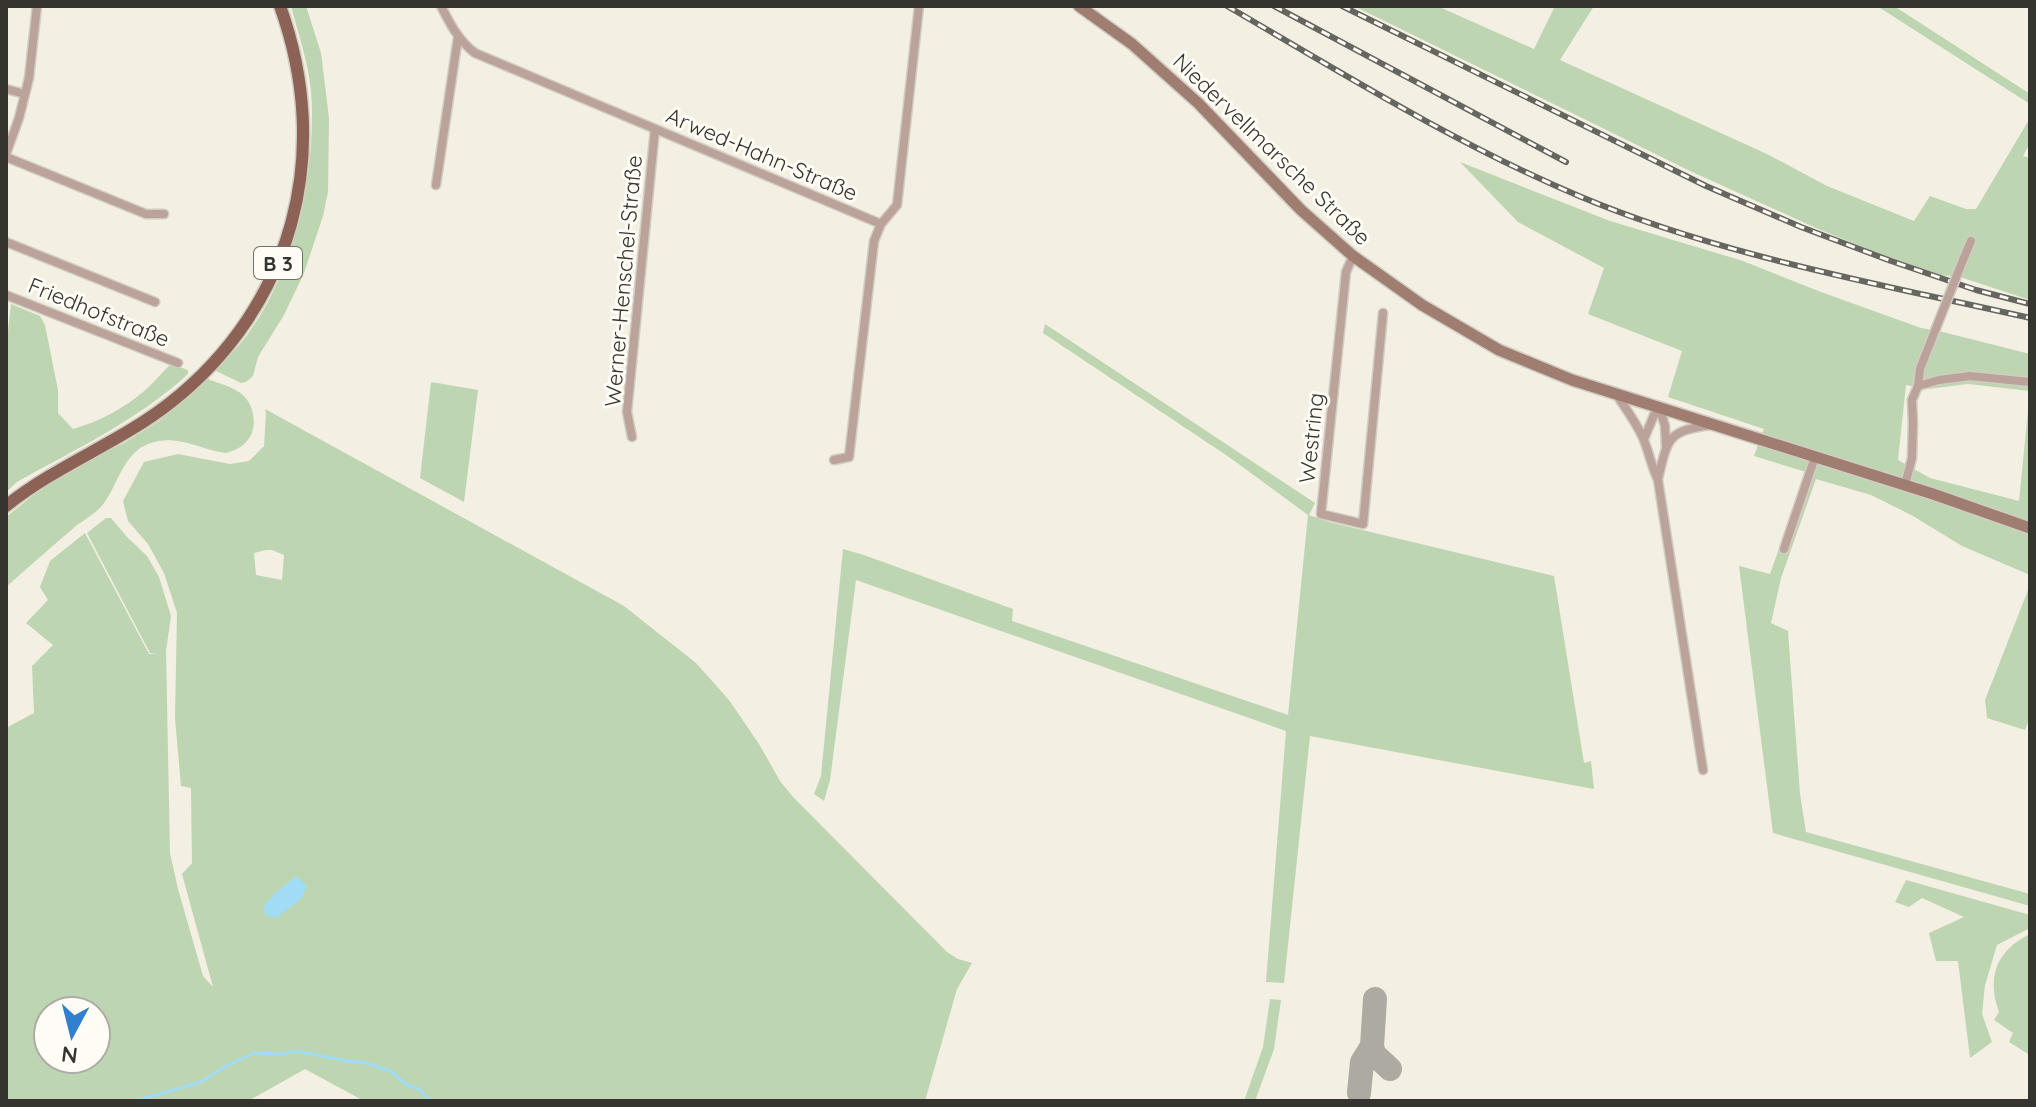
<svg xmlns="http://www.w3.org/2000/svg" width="2036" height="1107" font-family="Quicksand,sans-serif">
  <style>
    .green { fill: #bed5b1; fill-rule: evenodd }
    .water { fill: #a0dcf5 }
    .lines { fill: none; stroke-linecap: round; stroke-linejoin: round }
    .stream { stroke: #a0dcf5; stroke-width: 3 }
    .taxiway { stroke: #adaaa1; stroke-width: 24 }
    .minor-casing { stroke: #d1cdc3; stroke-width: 11 }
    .secondary-casing { stroke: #d1cdc3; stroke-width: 14 }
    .primary-casing { stroke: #d1cdc3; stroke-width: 15 }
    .minor { stroke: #bba29a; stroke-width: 8 }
    .secondary { stroke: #a07d71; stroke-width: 11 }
    .primary { stroke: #8c6254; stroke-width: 12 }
    .rail-casing { stroke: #67655f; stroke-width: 6 }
    .rail { stroke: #fefcf5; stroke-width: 3; stroke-dasharray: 9; stroke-linecap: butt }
    .minor-bridge-casing { stroke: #d1cdc3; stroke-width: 11; stroke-linecap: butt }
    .minor-bridge { stroke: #bba29a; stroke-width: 8 }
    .labels { text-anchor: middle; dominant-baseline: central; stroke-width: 6; stroke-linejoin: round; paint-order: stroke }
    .shield { fill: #fefcf5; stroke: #71706a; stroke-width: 2 }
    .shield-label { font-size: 20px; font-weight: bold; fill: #35342f }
    .street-label { font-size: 22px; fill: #35342f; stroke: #fefcf5 }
  </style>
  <rect width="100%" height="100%" fill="#f3efe3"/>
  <path class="green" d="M291,6H306L321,53L329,118L328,192L323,216L304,273L284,315L258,357L253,376L246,382L241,383L214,370C288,309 318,182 311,90C308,62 298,33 291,6Z
    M1354,6H1437L1534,49L1555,6H1594L1560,60L1767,154L1827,186L1914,221L1930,196L1966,209H1976L2030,118V143L2023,156L2030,158V300L1960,277L1941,275L1890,258L1816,228L1690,171Z
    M1877,6H1894L2030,94V104Z
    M1460,162L1610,221L1743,261L1821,292L1921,328L1939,331L2030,354V575L1962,546L1913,516L1871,495L1816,479L1781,578L1771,623L1788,631L1800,794L1806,832L2030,894V906L1773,833L1739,566L1770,574L1806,472L1754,456L1764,429L1668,397L1682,351L1588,314L1604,268L1518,222ZM1968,384L2030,391L2019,501L1930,478L1898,460L1906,385L1928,389Z
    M11,304L40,316L45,325L58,390V413L73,429C98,422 123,409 143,392C153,384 161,373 171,364L188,370V374C138,420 76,449 17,482L6,492V350Z
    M1045,324L1315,503L1309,515L1329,522L1554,576L1584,763L1591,761L1594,789L1310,736L1284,983L1266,982L1286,731L856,580L830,780L824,801L814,794L821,776L843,549L864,555L1013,609L1012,621L1288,715L1308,515L1229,457L1043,333Z
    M208,379C218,383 230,386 239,392C255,402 260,431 244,444C239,449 232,451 226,453C199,450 179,433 148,444C124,453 118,484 104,503C97,513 85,519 76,526C52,546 29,567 6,587V517L42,488L75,467L124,443L159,421Z
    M431,382L478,390L464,502L420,478Z
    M265,409L624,606L696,663L729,700L759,744L780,781L793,797L947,952L958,959L972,963L957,989L925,1101H364L305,1069L248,1101H6V728L34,713L32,666L53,645L26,623L48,600L40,587L50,561L85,533L149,654L157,653H150L87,533L106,518H111L127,537L147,556L159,577L171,616L166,651L170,853L178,889L203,976L213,987L182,874L192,863L191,788L181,786L175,718L177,613L164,573L148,544L128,521L123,501L144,462L178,454L230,464L249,461L264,446L266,414ZM266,550H272L284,555L282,580L256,575L254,553ZM48,1011H96V1059H48Z
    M2030,585V717L2025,730L1987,718L1985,700Z
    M1906,880L2030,915V928L1997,945L1985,985L1982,1014L1992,1042L1970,1058L1958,961H1936L1929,933L1964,917L1922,898L1909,907L1895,902Z
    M2030,934V1055L2009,1042L2013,1033L1994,1020L1999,1012C1986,977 1997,950 2030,934Z
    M1270,999L1281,1000L1274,1049L1255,1101H1244L1263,1047Z"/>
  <path class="water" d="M296,876L307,886L301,899L276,918L265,915L264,906L273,895Z"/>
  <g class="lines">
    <path class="stream" d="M135,1101L201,1082L226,1066L254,1053L282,1054L296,1051L343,1060L367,1063L392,1072L407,1085L419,1089L430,1101"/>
    <path class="taxiway" d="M1372,1046L1374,1054L1390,1069
      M1359,1093L1362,1062L1372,1046L1375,999"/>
    <g class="minor-casing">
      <path id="minor" d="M441,6C450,24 459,41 475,53L881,224L897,205L919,6
        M6,89L25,94
        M6,154L19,118L29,78L37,6
        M6,157L146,214H164
        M436,185L458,37
        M6,242L155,302
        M1353,256L1346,272L1321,514L1363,524L1383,313
        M1963,260L1971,241
        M6,295L178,363
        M1918,386L1939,380L1970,376L2030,382
        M1616,394C1626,409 1636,422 1643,438C1649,452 1651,465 1658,480L1703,770
        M1660,409L1665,426L1666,446
        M632,437L627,412L655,129
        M1644,439L1654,415L1660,409
        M834,460L849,457L874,241L881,224
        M1658,479C1668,438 1667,431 1711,425
        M1905,485L1912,458L1913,423L1912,400L1918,386L1920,369L1925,356
        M1784,549L1815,457"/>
    </g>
    <g class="secondary-casing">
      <path id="secondary" d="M1079,6L1132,44L1198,103L1301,210L1353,256L1422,305L1499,350L1572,380L1933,494L2030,528"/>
    </g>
    <g class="primary-casing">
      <path id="primary" d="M6,506C57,465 119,443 170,403C294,305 333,153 280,6"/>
    </g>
    <use href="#minor" class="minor"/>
    <use href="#secondary" class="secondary"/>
    <use href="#primary" class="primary"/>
    <g class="rail-casing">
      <path id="rail" d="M1227,6C1342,73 1456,144 1579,196C1721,256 1880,284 2030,318
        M1274,6L1566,162
        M1342,6L1706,186L1801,227L1891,261L1976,290L2030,304"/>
    </g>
    <use href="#rail" class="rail"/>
    <g class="minor-bridge-casing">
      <path id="minor-bridge" d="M1925,356L1963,260"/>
    </g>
    <use href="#minor-bridge" class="minor-bridge"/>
  </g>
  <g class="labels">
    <rect class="shield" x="254" y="247" width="48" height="32" rx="6"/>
    <g class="shield-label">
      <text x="278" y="263">B 3</text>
    </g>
    <g class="street-label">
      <text transform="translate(1272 149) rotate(44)">Niedervellmarsche Straße</text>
      <text transform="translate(762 154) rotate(23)">Arwed-Hahn-Straße</text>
      <text transform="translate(623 281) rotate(-85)">Werner-Henschel-Straße</text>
      <text transform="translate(99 312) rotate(22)">Friedhofstraße</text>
      <text transform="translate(1311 438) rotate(-84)">Westring</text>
    </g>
  </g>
  <rect width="2036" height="1107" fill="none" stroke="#35342f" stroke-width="16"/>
  <g transform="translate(72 1035) rotate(187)"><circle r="38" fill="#fefcf5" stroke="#aeaca6" stroke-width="2"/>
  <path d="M0-6L14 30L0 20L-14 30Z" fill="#317fcf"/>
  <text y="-12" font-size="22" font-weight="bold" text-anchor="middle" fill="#35342f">N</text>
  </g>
</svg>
